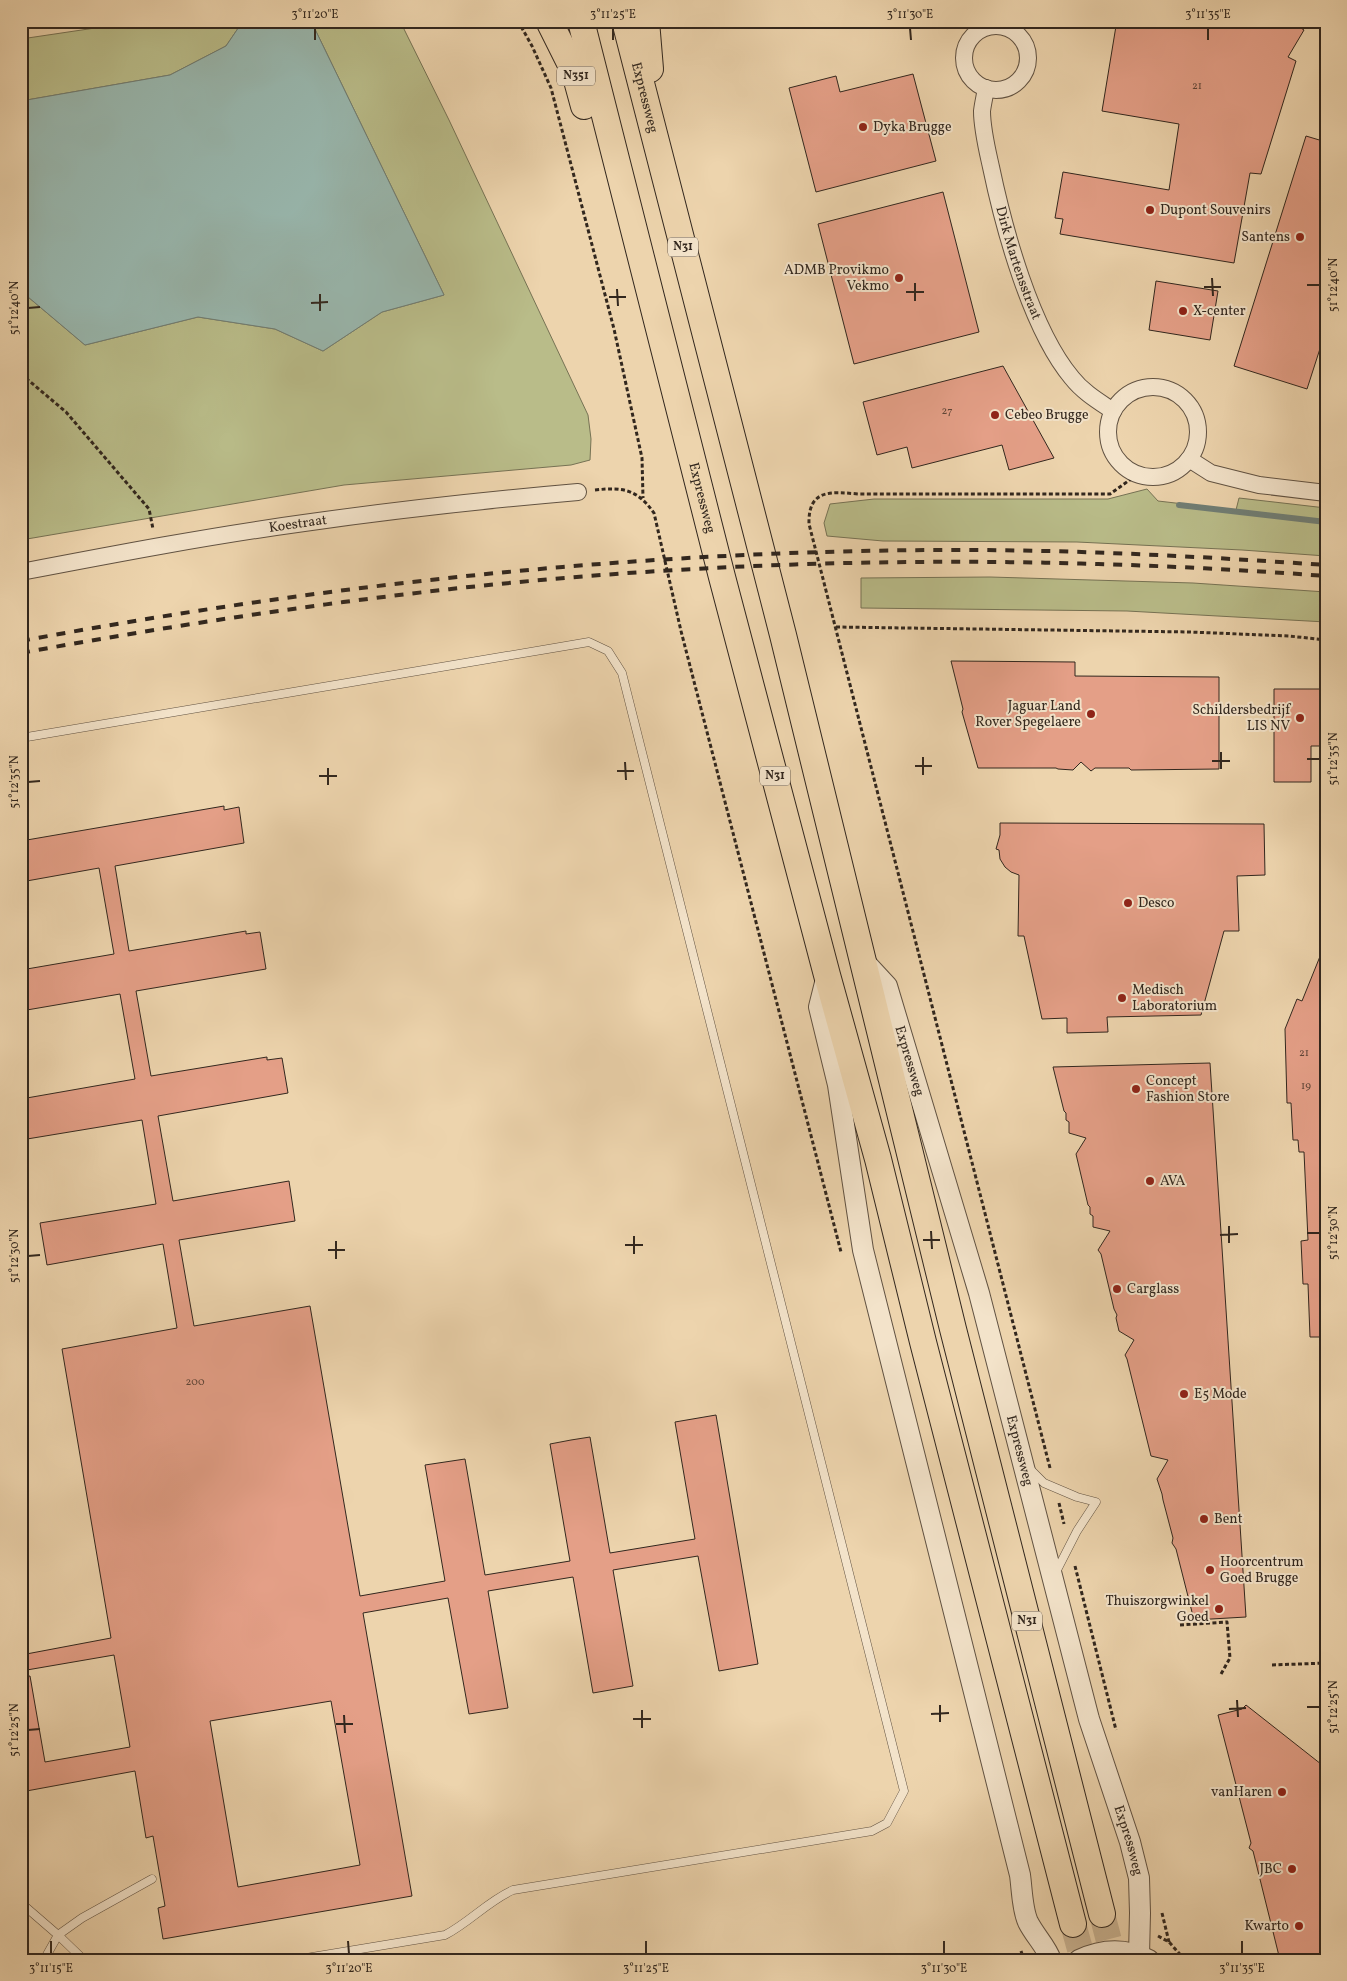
<svg xmlns="http://www.w3.org/2000/svg" width="1347" height="1981" font-family="Vollkorn,serif">
  <style>
    .green { fill: #b9bc89; stroke: #767254 }
    .water { fill: #99b8af; stroke: #707e75 }
    .lines { fill: none; stroke-linecap: round; stroke-linejoin: round }
    .stream { stroke: #707e75; stroke-width: 6 }
    .building { fill: #e49f87; stroke: #32271e; fill-rule: evenodd }
    .trunk-tunnel { stroke: #c8b190; stroke-width: 26; stroke-dasharray: 26 13; stroke-linecap: butt }
    .service-casing { stroke: #615242; stroke-width: 9 }
    .minor-casing { stroke: #615242; stroke-width: 18 }
    .tertiary-casing { stroke: #615242; stroke-width: 22 }
    .trunk-casing { stroke: #32271e; stroke-width: 28 }
    .path { stroke: #32271e; stroke-width: 3; stroke-dasharray: 4 2.5; stroke-linecap: butt }
    .service { stroke: #f3e3ca; stroke-width: 8 }
    .minor { stroke: #f3e3ca; stroke-width: 16 }
    .tertiary { stroke: #f3e3ca; stroke-width: 20 }
    .trunk { stroke: #edd4ad; stroke-width: 26 }
    .rail { stroke: #32271e; stroke-width: 4; stroke-dasharray: 9 9; stroke-linecap: butt }
    .ticks { fill: none; stroke: #32271e; stroke-width: 2 }
    .poi-dot { fill: #8f2418; stroke: #f3e3ca; stroke-width: 2 }
    .labels { text-anchor: middle; dominant-baseline: central; stroke-width: 4; stroke-linejoin: round; paint-order: stroke }
    .number-label { font-size: 11px; fill: #5e4538 }
    .shield { fill: #f3e3ca; stroke: #6c5f52; stroke-width: 1 }
    .shield-label { font-size: 12px; font-weight: bold; fill: #32271e }
    .street-label { font-size: 14px; fill: #32271e; stroke: #f3e3ca }
    .poi-label { font-size: 14px; fill: #32271e; stroke: #f3e3ca; text-anchor: start }
    .neatline { fill: none; stroke: #32271e; stroke-width: 2 }
    .ticks-label { font-size: 12px; text-anchor: middle; fill: #32271e }
  </style>
  <rect width="100%" height="100%" fill="#edd4ad"/>
  <filter id="stains"><feTurbulence type="fractalNoise" baseFrequency=".004" numOctaves="4"/><feColorMatrix values="0 0 0 0 .2 0 0 0 0 .09 0 0 0 0 .02 0 0 0 .5 -.17"/></filter>
  <radialGradient id="worn" r=".72"><stop offset=".6" stop-color="#630" stop-opacity="0"/><stop offset="1" stop-color="#630" stop-opacity=".3"/></radialGradient>
  <path class="green" d="M130,21H243L226,46L170,75L21,101V39L122,24Z
    M311,21H400L449,120L588,415L591,439L590,460L571,465L344,485L21,540V291L85,345L198,317L275,329L323,351L382,312L444,295Z
    M1147,489L1158,501L1236,510L1239,498L1326,508V556L1242,550L1077,542L883,541L827,536L824,523L830,504L874,499H1108Z
    M990,577L1193,583L1326,592V622L1127,611L861,608V578Z"/>
  <path class="water" d="M243,21H311L444,295L382,312L323,351L275,329L198,317L85,345L21,291V101L170,75L226,46Z"/>
  <g class="lines">
    <path class="stream" d="M1179,505L1326,522"/>
  </g>
  <path class="building" d="M1124,21H1290L1304,30L1288,57L1296,61L1261,174L1250,173L1234,263L1060,234L1063,219L1055,218L1063,172L1169,190L1179,124L1102,111L1116,26Z
    M913,74L936,161L816,192L789,88L836,76L840,92Z
    M1306,136L1326,142V330L1307,389L1234,366Z
    M943,192L979,332L854,364L818,224Z
    M1156,281L1218,291L1210,340L1149,330Z
    M1003,366L1054,458L1009,470L1002,445L912,468L907,447L877,455L863,402Z
    M951,661L1075,662V676L1219,677V769L1131,770L1129,768H1095L1091,771L1081,762L1073,770L1058,769L1056,768H978L962,712L963,709Z
    M1274,689H1326V746H1311V782H1274Z
    M224,806V810L239,807L244,843L115,866L129,951L246,931V934L260,932L266,969L136,991L151,1076L267,1057V1060L282,1058L288,1093L158,1116L173,1201L289,1181L295,1221L179,1240L194,1326L310,1306L360,1596L445,1581L425,1465L465,1459L485,1575L570,1561L550,1444L571,1440L590,1437L610,1553L695,1539L675,1422L716,1415L758,1664L719,1671L698,1556L613,1570L633,1686L593,1693L573,1577L488,1591L508,1708L469,1714L448,1598L363,1613L412,1896L163,1939L158,1908L165,1906L153,1836L146,1838L135,1771L21,1792V1677L30,1676L45,1762L130,1747L114,1655L21,1671V1655L111,1638L62,1349L177,1328L163,1244L47,1265L40,1223L156,1204L142,1120L21,1140V1099L135,1079L120,994L21,1011V970L114,954L99,868L21,882V841ZM331,1701L360,1865L238,1887L210,1721Z
    M1000,823L1264,824L1265,875L1237,876L1239,931H1224L1201,1015L1107,1017L1108,1032L1067,1033V1018L1042,1019L1024,936H1018L1019,875L1011,872L1005,867L1000,859L999,850L996,849L1000,835Z
    M1325,944L1326,1337H1310L1308,1284H1303L1301,1241L1308,1240L1304,1152H1299L1298,1140H1293L1291,1103H1287L1285,1029L1297,999L1302,1001Z
    M1210,1063L1246,1617L1194,1620L1176,1549L1172,1543L1173,1538L1163,1500L1162,1494L1157,1479L1168,1460L1151,1456L1127,1359L1125,1355L1134,1340L1119,1331L1116,1318L1117,1315L1114,1309L1101,1254L1098,1250L1110,1231L1093,1227V1216L1090,1214V1207L1088,1205L1076,1154L1086,1138L1069,1133V1122L1066,1120V1113L1064,1111L1053,1067Z
    M1246,1705L1326,1768V1960H1280L1253,1851L1249,1848L1251,1843L1218,1715L1242,1709Z"/>
  <g class="lines">
    <path class="trunk-tunnel" d="M1102,1914L1114,1960
      M1073,1924L1083,1960"/>
    <g class="service-casing">
      <path id="service" d="M21,738L589,642L608,651L622,673L904,1791L887,1823L872,1831L513,1890C488,1901 470,1922 445,1935L294,1960
        M1030,1469L1044,1483L1077,1497L1096,1502L1077,1531L1056,1572
        M21,1903L58,1935L84,1960
        M44,1960L58,1935L82,1918L152,1879"/>
    </g>
    <g class="minor-casing">
      <g id="minor">
        <circle cx="996" cy="58" r="32"/>
        <path id="s1" d="M986,88C985,95 983,103 982,111C982,129 987,149 991,167C1004,229 1031,329 1072,378C1083,392 1098,401 1113,411"/>
        <circle cx="1153" cy="432" r="45"/>
        <path d="M1189,459L1211,473L1259,485L1326,493"/>
        <path id="s2" d="M21,572C115,554 209,536 304,523C395,510 486,500 578,492"/>
      </g>
    </g>
    <g class="tertiary-casing">
      <g id="tertiary">
        <path id="s3" d="M862,959L887,986L979,1293L1089,1719L1130,1842L1139,1878L1140,1913L1139,1955"/>
        <path d="M827,975L819,1007L838,1085L863,1250L1020,1875C1022,1889 1022,1909 1028,1922C1035,1936 1046,1946 1051,1960"/>
        <path d="M1079,1960C1102,1949 1126,1948 1149,1960"/>
      </g>
    </g>
    <g class="trunk-casing">
      <g id="trunk">
        <path d="M549,21L575,73L584,106"/>
        <path id="s4" d="M581,21L722,577L827,975L878,1159L923,1342L1073,1924"/>
        <path id="s5" d="M625,21L783,635L953,1329L1102,1914"/>
        <path d="M646,21L650,69"/>
      </g>
    </g>
    <path class="path" d="M518,21L532,46L551,88L614,329L642,458L643,498
      M21,374L66,412L149,509L153,529
      M595,490C623,487 637,489 654,513L681,631L841,1252
      M836,627L1190,632L1289,636L1326,640
      M1050,1468L809,524C808,488 832,492 859,494H1110L1138,474
      M1059,1503L1064,1524
      M1075,1566L1116,1730
      M1180,1625L1227,1622L1230,1658L1221,1674
      M1272,1665L1326,1663
      M1162,1913L1169,1942
      M1158,1936L1169,1942L1185,1960
      M1021,1951L1024,1960"/>
    <use href="#service" class="service"/>
    <use href="#minor" class="minor"/>
    <use href="#tertiary" class="tertiary"/>
    <use href="#trunk" class="trunk"/>
    <path class="rail" d="M21,641C322,585 625,552 931,550C1063,549 1194,556 1326,565
      M21,653C164,627 307,605 451,589C741,557 1035,554 1326,576"/>
  </g>
  <path class="ticks" d="M315,28V40M613,28V40M910,28L911,40M1208,28V40M1212,278L1213,296M915,283V301M1307,285H1320M1204,287H1221M617,289L618,306M906,292H924M320,294V311M609,297H626M311,303L328,302M28,308L40,307M1221,752V769M923,757V775M1307,759H1320M1212,761H1230M625,762L626,780M915,766H932M328,768V785M617,771H634M319,776H337M28,782L40,781M1229,1226V1243M931,1231L932,1249M1307,1233H1320M1220,1235L1238,1234M634,1236V1254M923,1240H940M336,1241V1259M625,1245H643M328,1250H345M28,1256L40,1255M1237,1700L1238,1717M940,1705V1722M1307,1707H1320M1229,1709L1246,1708M642,1710V1728M931,1714L949,1713M344,1715L345,1733M633,1719H651M336,1724H353M28,1730L40,1729M51,1941V1954M348,1941L349,1954M646,1941V1954M944,1941V1954M1242,1941V1954"/>
  <g class="poi-dot">
    <circle cx="863" cy="127" r="5"/>
    <circle cx="1150" cy="210" r="5"/>
    <circle cx="1300" cy="237" r="5"/>
    <circle cx="899" cy="278" r="5"/>
    <circle cx="1183" cy="311" r="5"/>
    <circle cx="995" cy="415" r="5"/>
    <circle cx="1091" cy="714" r="5"/>
    <circle cx="1300" cy="718" r="5"/>
    <circle cx="1128" cy="903" r="5"/>
    <circle cx="1122" cy="998" r="5"/>
    <circle cx="1136" cy="1089" r="5"/>
    <circle cx="1150" cy="1181" r="5"/>
    <circle cx="1117" cy="1289" r="5"/>
    <circle cx="1184" cy="1394" r="5"/>
    <circle cx="1204" cy="1519" r="5"/>
    <circle cx="1210" cy="1570" r="5"/>
    <circle cx="1219" cy="1609" r="5"/>
    <circle cx="1282" cy="1792" r="5"/>
    <circle cx="1292" cy="1869" r="5"/>
    <circle cx="1299" cy="1926" r="5"/>
  </g>
  <g class="labels">
    <g class="number-label">
      <text x="1197" y="86">21</text>
      <text x="947" y="411">27</text>
      <text x="1304" y="1053">21</text>
      <text x="1306" y="1086">19</text>
      <text x="195" y="1382">200</text>
    </g>
    <g class="shield">
      <rect x="557" y="66.5" width="38" height="19" rx="4"/>
      <rect x="668" y="237.5" width="30" height="19" rx="4"/>
      <rect x="760" y="766.5" width="30" height="19" rx="4"/>
      <rect x="1012" y="1611.5" width="30" height="19" rx="4"/>
    </g>
    <g class="shield-label">
      <text x="576" y="76">N351</text>
      <text x="683" y="247">N31</text>
      <text x="775" y="776">N31</text>
      <text x="1027" y="1621">N31</text>
    </g>
    <g class="street-label">
      <text stroke="none"><textPath href="#s5" startOffset="79">Expressweg</textPath></text>
      <text stroke="none"><textPath href="#s1" startOffset="180">Dirk Martensstraat</textPath></text>
      <text stroke="none"><textPath href="#s4" startOffset="492">Expressweg</textPath></text>
      <text stroke="none"><textPath href="#s2" startOffset="281">Koestraat</textPath></text>
      <text stroke="none"><textPath href="#s3" startOffset="115">Expressweg</textPath></text>
      <text stroke="none"><textPath href="#s3" startOffset="520">Expressweg</textPath></text>
      <text stroke="none"><textPath href="#s3" startOffset="925">Expressweg</textPath></text>
    </g>
    <g class="poi-label">
      <text x="873" y="127">Dyka Brugge</text>
      <text x="1160" y="210">Dupont Souvenirs</text>
      <text x="1290" y="237" text-anchor="end">Santens</text>
      <text x="889" y="270" text-anchor="end">ADMB Provikmo<tspan x="889" dy="16">Vekmo</tspan></text>
      <text x="1193" y="311">X-center</text>
      <text x="1005" y="415">Cebeo Brugge</text>
      <text x="1081" y="706" text-anchor="end">Jaguar Land<tspan x="1081" dy="16">Rover Spegelaere</tspan></text>
      <text x="1290" y="710" text-anchor="end">Schildersbedrijf<tspan x="1290" dy="16">LIS NV</tspan></text>
      <text x="1138" y="903">Desco</text>
      <text x="1132" y="990">Medisch<tspan x="1132" dy="16">Laboratorium</tspan></text>
      <text x="1146" y="1081">Concept<tspan x="1146" dy="16">Fashion Store</tspan></text>
      <text x="1160" y="1181">AVA</text>
      <text x="1127" y="1289">Carglass</text>
      <text x="1194" y="1394">E5 Mode</text>
      <text x="1214" y="1519">Bent</text>
      <text x="1220" y="1562">Hoorcentrum<tspan x="1220" dy="16">Goed Brugge</tspan></text>
      <text x="1209" y="1601" text-anchor="end">Thuiszorgwinkel<tspan x="1209" dy="16">Goed</tspan></text>
      <text x="1272" y="1792" text-anchor="end">vanHaren</text>
      <text x="1282" y="1869" text-anchor="end">JBC</text>
      <text x="1289" y="1926" text-anchor="end">Kwarto</text>
    </g>
  </g>
  <rect width="1347" height="1981" fill="none" stroke="#edd4ad" stroke-width="55"/>
  <rect x="28" y="28" width="1292" height="1926" class="neatline"/>
  <g class="ticks-label">
    <text x="315" y="18">3°11'20"E</text>
    <text x="613" y="18">3°11'25"E</text>
    <text x="910" y="18">3°11'30"E</text>
    <text x="1208" y="18">3°11'35"E</text>
    <text transform="translate(1333 285) rotate(-90)" y="4">51°12'40"N</text>
    <text transform="translate(14 308) rotate(-90)" y="4">51°12'40"N</text>
    <text transform="translate(1333 759) rotate(-90)" y="4">51°12'35"N</text>
    <text transform="translate(14 782) rotate(-90)" y="4">51°12'35"N</text>
    <text transform="translate(1333 1233) rotate(-90)" y="4">51°12'30"N</text>
    <text transform="translate(14 1256) rotate(-90)" y="4">51°12'30"N</text>
    <text transform="translate(1333 1707) rotate(-90)" y="4">51°12'25"N</text>
    <text transform="translate(14 1730) rotate(-90)" y="4">51°12'25"N</text>
    <text x="51" y="1972">3°11'15"E</text>
    <text x="349" y="1972">3°11'20"E</text>
    <text x="646" y="1972">3°11'25"E</text>
    <text x="944" y="1972">3°11'30"E</text>
    <text x="1242" y="1972">3°11'35"E</text>
  </g>
  <rect width="100%" height="100%" filter="url(#stains)"/>
  <rect width="100%" height="100%" fill="url(#worn)"/>
</svg>
